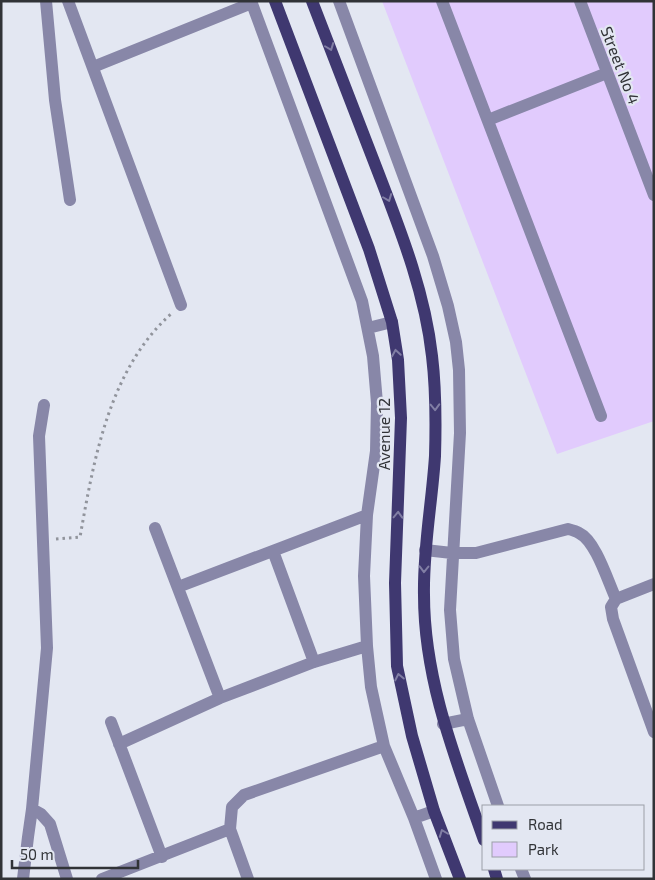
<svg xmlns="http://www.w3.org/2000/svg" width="655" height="880" font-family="'Exo 2',sans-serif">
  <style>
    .green { fill: #e1cbfd }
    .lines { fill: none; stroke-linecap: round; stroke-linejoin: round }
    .path { stroke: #91949c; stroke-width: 3; stroke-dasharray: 2.5 4; stroke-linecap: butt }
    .minor { stroke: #8887a8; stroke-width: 12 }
    .major { stroke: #3f3870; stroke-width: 12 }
    .oneway { stroke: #817ea4 }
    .labels { text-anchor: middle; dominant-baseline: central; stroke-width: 4.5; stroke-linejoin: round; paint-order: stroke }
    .street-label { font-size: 16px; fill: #313337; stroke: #e3e7f2 }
  </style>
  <rect width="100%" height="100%" fill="#e3e7f2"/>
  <path class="green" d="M382,1H654V421L557,454Z"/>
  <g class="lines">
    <path class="path" d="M56,539L80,537C94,459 109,369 172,313"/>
    <path class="minor" d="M46,1L55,100L70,200
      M68,1L181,305
      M251,1L362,301L373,356L377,403L376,451L367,515L364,576L367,646L371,687L384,746L414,818L436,879
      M339,1L433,256L448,306L456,342L459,370L460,433L450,610L454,659L468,719L498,806
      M442,1L601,416
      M580,1L654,195
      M93,67L252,3
      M488,120L607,73
      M368,328L392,322
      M155,528L220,698
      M425,550L452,553H476L568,529C572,530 576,531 579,533C596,541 608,582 616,599L654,584
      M273,551L314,662
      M178,587L367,515
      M616,599L611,607L613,619L654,732
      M111,722L162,857
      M443,724L468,719
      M119,744L220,698L314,662L367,646
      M32,809L41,814L50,824L67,879
      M414,818L434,811
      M521,869L525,879
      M23,879L28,837L32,809L47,648L39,436L44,405
      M102,879L230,829
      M248,879L230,829L232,807L244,795L384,746"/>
    <path class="major" d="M275,1L369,249L392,322L398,360L401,418L395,583L397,666L412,736L434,811L460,879
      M312,1C334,58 356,115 378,172C401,232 425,292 432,356C436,389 436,423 435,456C432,503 423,548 424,595C424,681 456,760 484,840
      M494,869L497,879"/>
  </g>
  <defs><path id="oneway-chevron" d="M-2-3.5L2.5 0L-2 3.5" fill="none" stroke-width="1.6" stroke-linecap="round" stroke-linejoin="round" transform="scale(1.25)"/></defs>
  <g class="oneway">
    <use href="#oneway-chevron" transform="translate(330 47) rotate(69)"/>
    <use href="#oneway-chevron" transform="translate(388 198) rotate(69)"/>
    <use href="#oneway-chevron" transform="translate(396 353) rotate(-99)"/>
    <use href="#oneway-chevron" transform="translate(435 407) rotate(88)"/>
    <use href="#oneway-chevron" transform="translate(398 515) rotate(-88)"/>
    <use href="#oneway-chevron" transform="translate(424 569) rotate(91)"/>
    <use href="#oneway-chevron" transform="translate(399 677) rotate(-102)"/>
    <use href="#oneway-chevron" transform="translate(443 833) rotate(-111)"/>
  </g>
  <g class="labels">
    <g class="street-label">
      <text transform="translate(621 65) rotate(69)">Street No 4</text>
      <text transform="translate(383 434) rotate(-90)">Avenue 12</text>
    </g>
  </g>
  <rect width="655" height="880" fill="none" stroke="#313337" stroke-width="5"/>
  <rect x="482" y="805" width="162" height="65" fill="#e3e7f2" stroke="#9c9fa7"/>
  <rect x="492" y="821" width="25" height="8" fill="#3f3870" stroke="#9c9fa7"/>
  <text x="528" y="830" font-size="15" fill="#313337">Road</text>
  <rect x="492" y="842" width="25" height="15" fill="#e1cbfd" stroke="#9c9fa7"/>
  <text x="528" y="855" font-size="15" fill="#313337">Park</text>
  <path d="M12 860v8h126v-8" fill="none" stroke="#313337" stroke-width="2.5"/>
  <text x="20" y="860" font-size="15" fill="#313337" stroke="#e3e7f2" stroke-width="4" paint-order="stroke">50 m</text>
</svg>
